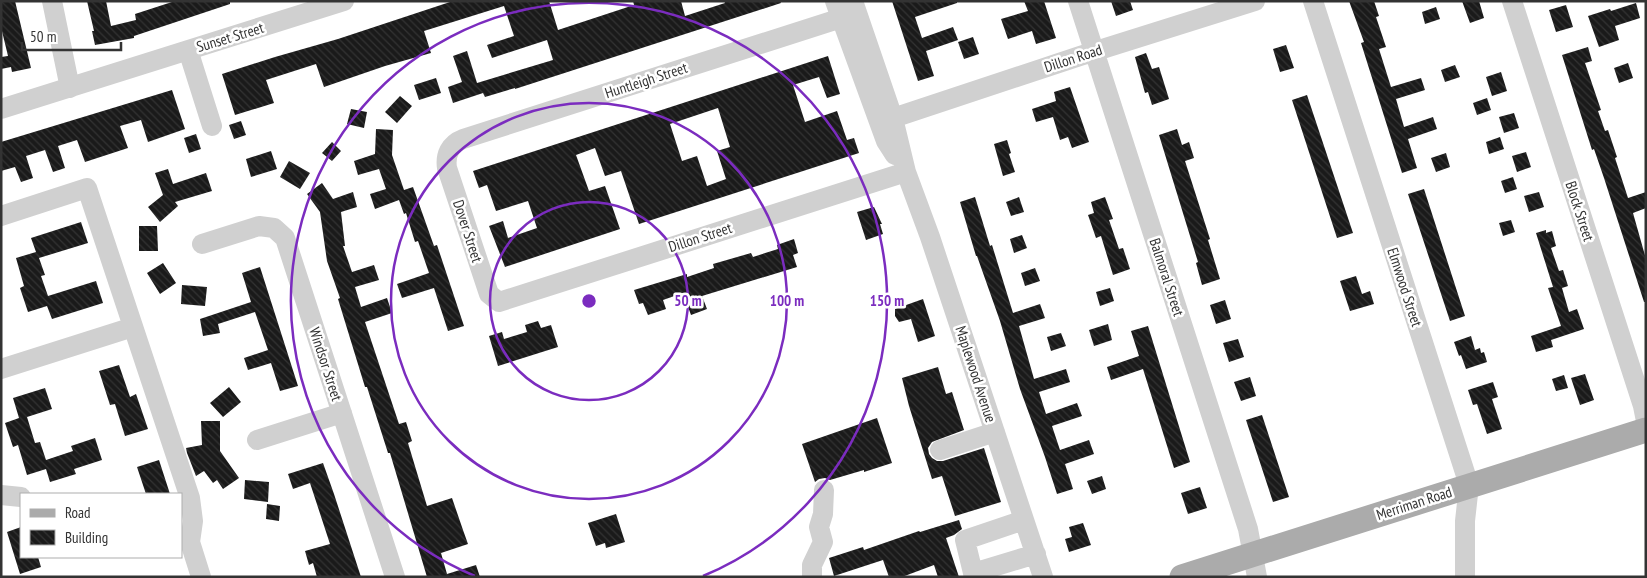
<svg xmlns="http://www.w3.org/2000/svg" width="1647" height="578" font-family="'PT Sans Narrow',sans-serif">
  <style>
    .building { fill: url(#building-back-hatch); fill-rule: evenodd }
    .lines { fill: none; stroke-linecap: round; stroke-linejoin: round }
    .minor { stroke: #d0d0d0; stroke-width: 20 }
    .major { stroke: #ababab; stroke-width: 25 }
    .ring { fill: none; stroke: #7b2cbf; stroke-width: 2.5 }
    .labels { text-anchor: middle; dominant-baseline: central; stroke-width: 5; stroke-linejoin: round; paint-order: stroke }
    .street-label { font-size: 15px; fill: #333; stroke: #fff }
    .centre { fill: #7b2cbf; stroke: #fff; stroke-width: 2.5 }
    .ring-label { font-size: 15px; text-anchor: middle; font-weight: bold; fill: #7b2cbf; stroke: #fff; stroke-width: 5; stroke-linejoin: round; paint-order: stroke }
  </style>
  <defs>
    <pattern id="building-back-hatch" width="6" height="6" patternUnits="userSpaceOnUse" patternTransform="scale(1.25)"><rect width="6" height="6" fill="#1a1a1a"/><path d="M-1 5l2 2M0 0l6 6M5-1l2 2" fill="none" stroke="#333"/></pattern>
  </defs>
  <rect width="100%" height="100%" fill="#fff"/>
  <path class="building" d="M1,1H15L31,68L12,72L11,67L1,69V57L8,56L1,27Z
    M87,1H106L111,26L136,20L135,14L175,1H230V4L134,36V38L95,45L92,31H94Z
    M453,1H549L558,30L634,5L633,1H681L685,16L725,3L724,1H780L781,3L515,89V88L485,97L483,93L453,103L448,87L462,82L453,56L467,51L477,83L553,60L547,40L492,58L487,45L514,36L504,6L424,31L431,53L385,66L324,87L316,64L266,80L274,103L235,115L222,74L275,57L338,39Z
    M892,1H957V3L915,17L922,38L953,27L958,40L926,51L934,76L918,81Z
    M1024,1H1044L1056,38L1036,44L1032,31L1008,39L1001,19L1028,11Z
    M1111,1H1130L1133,10L1116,16Z
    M1349,1H1374L1379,16L1376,17L1386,47L1379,49L1391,87L1421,78L1425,90L1396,99L1404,127L1433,117L1437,129L1408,139L1417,168L1402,173L1361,43L1364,42Z
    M1462,1H1479L1484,18L1470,23Z
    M1636,3L1640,18L1615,26L1619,40L1599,47L1588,16L1610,9L1611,11Z
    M1566,5L1573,27L1556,32L1549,10Z
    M1436,7L1440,19L1425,24L1422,12Z
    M973,37L979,54L964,59L958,42Z
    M1286,45L1294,68L1280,72L1273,49Z
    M1588,47L1592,61L1585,63L1601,110L1598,111L1605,131L1608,130L1617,157L1615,158L1628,198L1646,192V208L1633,213L1646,259V302H1644L1604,178L1594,149L1592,150L1562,55Z
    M1146,53L1152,69L1159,67L1169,99L1152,105L1148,92L1145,93L1135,57Z
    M828,56L840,94L827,98L819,77L793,85L805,122L837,111L847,140L854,138L859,153L639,224L621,171L605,176L595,148L576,155L589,191L605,186L620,229L505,267L489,226L503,221L508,238L537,228L528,201L496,211L487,185L479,188L473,171ZM718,108L730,147L717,151L726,179L707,186L697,156L682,161L670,124Z
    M1628,63L1633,78L1619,83L1614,68Z
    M1455,65L1460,77L1445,82L1441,70Z
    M1501,72L1507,91L1492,96L1486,77Z
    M436,78L441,93L419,100L414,85Z
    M1070,87L1089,142L1072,148L1068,137L1060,140L1053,117L1036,122L1032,109L1056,101L1054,92Z
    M172,90L185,129L148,142L141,120L120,126L128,148L85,162L77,140L58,146L65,168L53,172L45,150L26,156L33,178L21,182L15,167L1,171V142Z
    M1307,95L1353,233L1337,238L1292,100Z
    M400,96L412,106L397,123L385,112Z
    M1487,98L1491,110L1477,115L1473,103Z
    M351,109L367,112L364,128L347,124Z
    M1514,113L1519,128L1504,133L1499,117Z
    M241,121L246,135L234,139L229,125Z
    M376,129L393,130L392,155L404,190L413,187L434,246L437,245L464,326L448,331L434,288L402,298L397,284L429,273L418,241L415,242L406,213L404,214L399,200L375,209L370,194L386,189L379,169L358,175L354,161L375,154Z
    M1177,129L1182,145L1189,142L1194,158L1185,161L1210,239L1208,240L1220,279L1202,285L1196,263L1198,262L1159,135Z
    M196,134L201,149L189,153L184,138Z
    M1500,137L1504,149L1489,154L1486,142Z
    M1007,140L1011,153L1009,154L1015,172L1003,176L994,144Z
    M332,142L341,151L332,161L322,153Z
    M271,151L277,169L251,177L246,159Z
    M1526,152L1531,167L1517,172L1512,156Z
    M1446,153L1450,167L1436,172L1431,158Z
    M289,161L310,173L300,189L280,177Z
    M168,169L173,184L206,173L212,191L175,202L178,206L160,222L148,207L163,195L155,173Z
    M1513,177L1517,189L1505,193L1501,181Z
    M322,183L333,199L353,192L357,207L341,212L345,246H343L352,272L374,265L379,280L355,287L361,307L387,298L392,313L365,322L399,424L406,422L412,441L408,443L427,506L452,498L463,530L468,544L441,553L447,574L476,565L480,577H427L390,453H388L367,387H365L338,299L340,298L327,261L320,212L307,194Z
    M1424,189L1465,316L1450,321L1408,194Z
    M1539,192L1544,207L1529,212L1524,196Z
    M975,197L990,246L992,245L1013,313L1040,304L1045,318L1019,326L1034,379L1066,369L1070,382L1039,392L1046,414L1077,403L1082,416L1052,426L1060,450L1089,440L1094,454L1065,464L1073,489L1057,494L1045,457L1020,389L1000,321L977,256H976L960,202Z
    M1019,197L1024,212L1011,216L1006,202Z
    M1105,197L1113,219L1109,220L1119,249L1123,248L1130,269L1113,275L1101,236L1096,238L1088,215L1094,213L1091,202Z
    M874,207L882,224H880L883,234L866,240L857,212Z
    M1511,220L1515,232L1503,236L1499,223Z
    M81,222L88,243L39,258L45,275L41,276L48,296L96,281L103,303L52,319L47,306L28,312L20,288L24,286L16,258L36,252L31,238Z
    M139,226H157L158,251H139Z
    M1546,230V233L1552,231L1556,246L1551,248L1559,271L1563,270L1568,286L1562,288L1569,312L1577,309L1584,329L1551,340L1553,347L1536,352L1531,336L1561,326L1548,288L1553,287L1536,233Z
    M1022,235L1027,248L1014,253L1010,239Z
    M794,239L798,253L793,255L797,267L702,296L707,309L691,315L683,293L663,300L666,309L648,315L643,303L639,304L634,290L687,274V277L714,268L713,264L751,253L753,257L778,249L777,245Z
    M163,263L176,283L160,294L147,273Z
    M260,267L298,386L280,391L271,363L248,370L244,358L268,350L255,312L218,324L220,333L203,336L200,319L251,302L242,273Z
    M1035,268L1040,281L1025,286L1021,273Z
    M1356,276L1362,294L1370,291L1374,304L1350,311L1340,281Z
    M182,285L207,287L205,306L181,304Z
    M1110,288L1114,301L1100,306L1096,292Z
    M923,299L935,336L918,342L911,319L899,322L895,316V309Z
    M1225,300L1231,319L1216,324L1210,305Z
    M538,321L541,328L551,325L558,347L498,366L489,336L502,332L504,339L527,332L525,325Z
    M1108,324L1112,340L1094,346L1089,330Z
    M1148,326L1190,462L1174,468L1143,369L1111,380L1107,367L1139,356L1131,331Z
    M1061,333L1066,346L1051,351L1047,337Z
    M1471,336L1475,350L1480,348L1481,353L1484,352L1487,362L1466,369L1461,355L1459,356L1454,342Z
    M1238,339L1244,357L1229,362L1223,343Z
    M119,365L130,397L136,394L148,429L125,436L115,404L110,405L99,371Z
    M938,367L946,394L952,392L964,430L932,442L928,448L929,454L932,458L937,461H943L984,448L1001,502L955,516L942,476L932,479L909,406L902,378Z
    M1585,374L1594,400L1580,405L1571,378Z
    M1564,375L1568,388L1556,391L1552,379Z
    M1250,377L1256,396L1241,401L1234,382Z
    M1493,382L1498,397L1492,399L1502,429L1487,434L1477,404L1473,405L1468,390Z
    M229,387L241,402L223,417L210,403Z
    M45,388L52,409L27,417L35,443L40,442L46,460L73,451L71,446L95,438L102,460L74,469L76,474L50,482L46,469L27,475L18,445L13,447L5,423L19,418L13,398Z
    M1262,415L1289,497L1273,502L1246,420Z
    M877,418L892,463L864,472V470L830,480L825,478L819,479L815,482L802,444Z
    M201,421H220V451L239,478L223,489L217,480L213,483L204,471L196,476L187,453L186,448L202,445Z
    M159,460L170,494H146L137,467Z
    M323,463L334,494L361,577H317L313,563L309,565L305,551L330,544L310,483L293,489L288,474Z
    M1102,476L1106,489L1092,494L1087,481Z
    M245,480L269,482L268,502L244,499Z
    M1200,487L1207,508L1188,514L1181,493Z
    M267,504L280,506L279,521L266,519Z
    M616,514L625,542L606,548L605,543L596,546L588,523Z
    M959,520L962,529L954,535L946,538L959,577H938L934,565L902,577H889L883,560L834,576L829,558L863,547L864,550L919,531L920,532Z
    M1083,523L1091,545L1069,552L1065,539L1072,537L1069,527Z
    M21,527V557H38L41,567L20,574L7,532Z"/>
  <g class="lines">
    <path class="minor" d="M52,1L70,88
      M835,1L886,141L895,155
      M853,1L893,118L906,172L930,237L1043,577
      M1078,1L1248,529L1257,577
      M1313,1L1469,485L1465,521V577
      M1512,1L1643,406L1646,421
      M857,13L463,139C450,144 445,155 447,168L489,294L499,302L906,172
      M188,50L212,126
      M1,109L344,1
      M893,118L1080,56L1255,1
      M1,216L87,188L190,498L193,521L190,542L201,577
      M202,244L259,226L274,228L285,238L395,577
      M1,369L133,327
      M257,440L342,413
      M940,450L995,432
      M1,495L21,497
      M973,573L1036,554
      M812,577V565L823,542L819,527L823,514L824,490
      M974,577L965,540L1024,520"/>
    <path class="major" d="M1182,577L1646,430"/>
  </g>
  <g class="ring">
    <circle cx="589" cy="301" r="99"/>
    <circle cx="589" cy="301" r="198"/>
    <path d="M475 576A298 298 0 1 1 703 576"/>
  </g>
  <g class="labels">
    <g class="street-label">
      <text transform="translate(230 37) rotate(-17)">Sunset Street</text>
      <text transform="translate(1073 58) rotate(-18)">Dillon Road</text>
      <text transform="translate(646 80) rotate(-18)">Huntleigh Street</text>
      <text transform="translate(1580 211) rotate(72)">Block Street</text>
      <text transform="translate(468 231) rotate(72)">Dover Street</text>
      <text transform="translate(700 237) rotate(-18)">Dillon Street</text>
      <text transform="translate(1167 277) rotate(72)">Balmoral Street</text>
      <text transform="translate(1405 287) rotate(72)">Elmwood Street</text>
      <text transform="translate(326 364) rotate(72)">Windsor Street</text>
      <text transform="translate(976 374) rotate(72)">Maplewood Avenue</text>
      <text transform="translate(1414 503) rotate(-18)">Merriman Road</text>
    </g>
  </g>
  <circle cx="589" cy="301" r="8" class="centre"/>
  <g class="ring-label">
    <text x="688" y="306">50 m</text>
    <text x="787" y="306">100 m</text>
    <text x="887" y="306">150 m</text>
  </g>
  <rect width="1647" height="578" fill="none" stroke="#333333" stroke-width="5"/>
  <rect x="20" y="493" width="162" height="65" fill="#ffffff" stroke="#adadad"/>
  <rect x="30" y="509" width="25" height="8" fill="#ababab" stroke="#adadad"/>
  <text x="65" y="518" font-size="15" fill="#333333">Road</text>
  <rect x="30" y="530" width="25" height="15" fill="url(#building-back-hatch)" stroke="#adadad"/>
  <text x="65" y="543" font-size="15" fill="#333333">Building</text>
  <path d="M22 42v8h99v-8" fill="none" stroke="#333333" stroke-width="2.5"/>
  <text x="30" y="42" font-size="15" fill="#333333" stroke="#ffffff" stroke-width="4" paint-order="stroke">50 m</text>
</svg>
